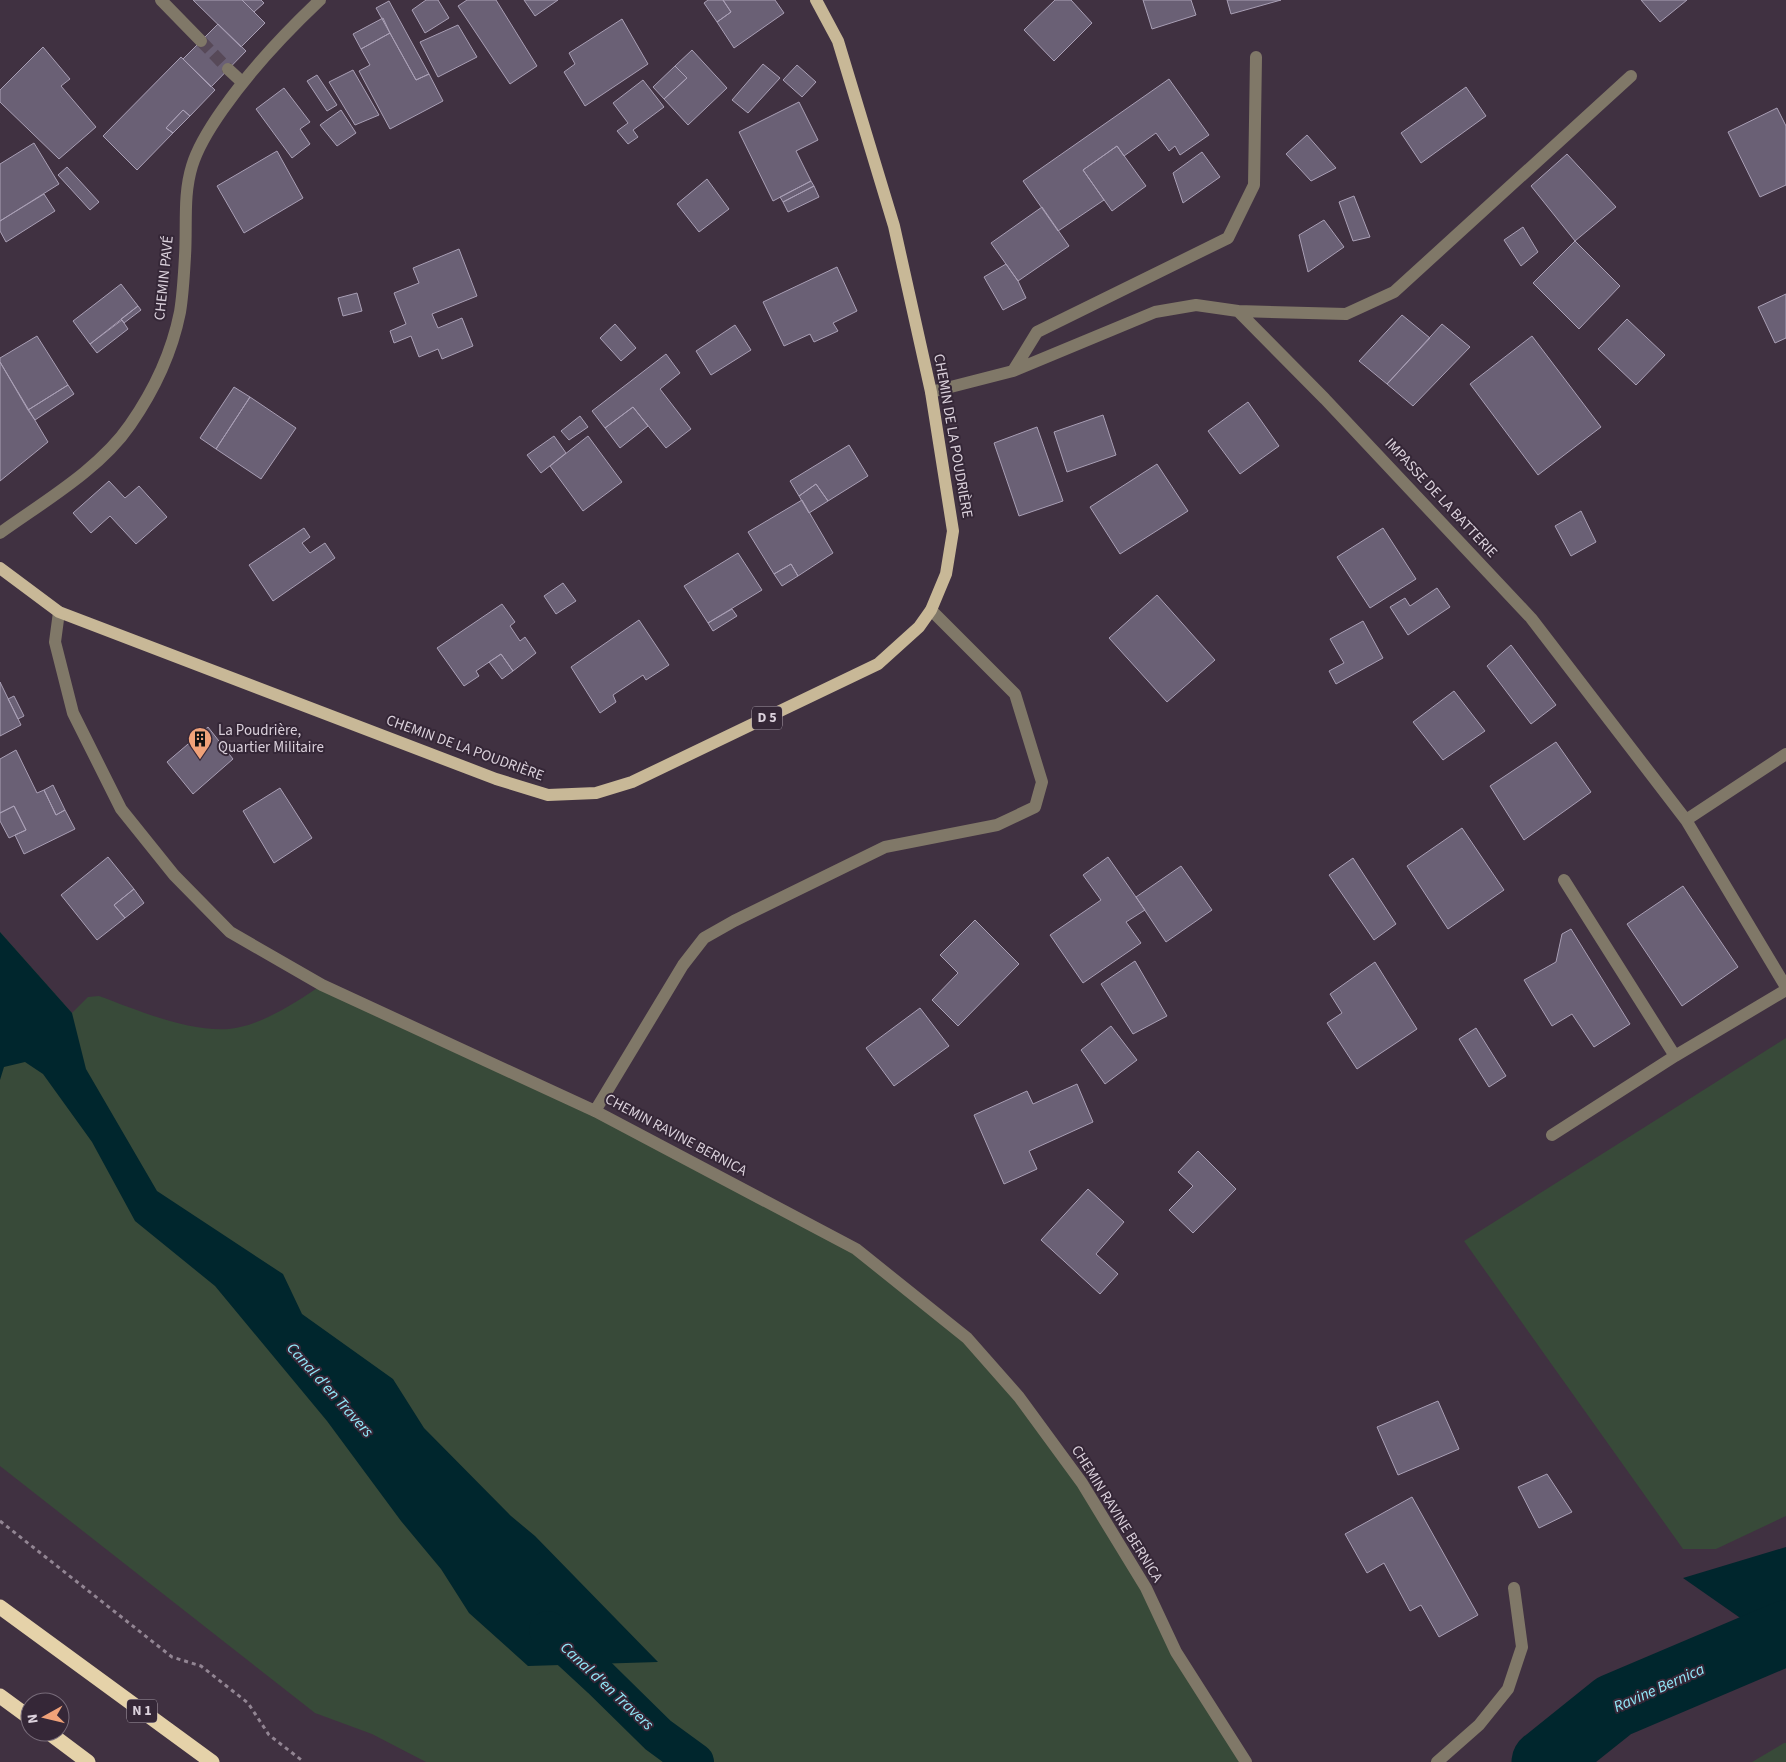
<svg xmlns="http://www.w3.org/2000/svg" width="1786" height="1762" font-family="'Source Sans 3',sans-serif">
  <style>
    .green { fill: #384a39 }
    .water { fill: #00262d }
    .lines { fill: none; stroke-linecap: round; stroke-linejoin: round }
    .canal { stroke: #00262d; stroke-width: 38 }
    .river { stroke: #00262d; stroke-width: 65 }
    .building { fill: #6a6075; stroke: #a99fb5 }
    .minor-tunnel { stroke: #574958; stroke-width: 12; stroke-dasharray: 12 6; stroke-linecap: butt }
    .path { stroke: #928593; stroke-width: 3; stroke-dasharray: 4 4; stroke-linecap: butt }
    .minor { stroke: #807868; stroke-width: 12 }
    .major { stroke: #c8b897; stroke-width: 12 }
    .highway { stroke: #e5d2a9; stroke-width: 15 }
    .labels { text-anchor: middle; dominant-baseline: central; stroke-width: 4; stroke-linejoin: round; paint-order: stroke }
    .shield { fill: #352737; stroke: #a99eaa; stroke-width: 1 }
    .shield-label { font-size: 14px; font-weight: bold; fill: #dbd1dc }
    .street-label { font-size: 15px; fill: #dbd1dc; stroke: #352737 }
    .poi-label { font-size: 15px; fill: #dbd1dc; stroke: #352737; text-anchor: start }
    .water-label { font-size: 16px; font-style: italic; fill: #92e9fa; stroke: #352737 }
  </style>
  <rect width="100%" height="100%" fill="#403141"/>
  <path class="green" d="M0,932L72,1013L88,997L99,996C137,1010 188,1032 229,1029C261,1026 296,1002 322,985L595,1111L856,1249L967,1338L1082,1483L1246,1762H426L372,1734L315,1713L0,1466Z
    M1786,1038V1516L1716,1549H1683L1464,1241Z
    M1784,1743H1786V1762H1752Z"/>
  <path class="water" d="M0,932L72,1013L86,1069L157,1191L283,1274L302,1314L393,1379L424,1428L511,1516L535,1536L658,1662L528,1666L469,1613L441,1569L401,1521L327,1421L215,1286L135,1221L92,1142L43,1074L25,1062L4,1067L0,1080Z
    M1786,1547V1650L1683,1578Z"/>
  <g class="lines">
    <path class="canal" d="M548,1630L601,1679L658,1735L695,1762"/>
    <path class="river" d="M1544,1762L1614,1706L1786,1633"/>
  </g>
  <path class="building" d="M193,0H242L265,23L241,47Z
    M242,0H261L264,3L254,12Z
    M426,0H438L449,18L425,33L412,10Z
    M467,0H496L537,66L510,84L458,6Z
    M524,0H558L535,16Z
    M708,0H723L731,12L717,22L704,3Z
    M723,0H775L784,13L734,48L717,22L731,12Z
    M1055,0H1071L1092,23L1054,61L1024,30Z
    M1143,0H1191L1196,15L1152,29Z
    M1227,0H1281L1231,14Z
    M1641,0H1687L1660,22Z
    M389,1L429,74L416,80L376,8Z
    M383,18L390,33L361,49L353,34Z
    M622,19L648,64L585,106L564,72L575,64L569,53Z
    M218,24L246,51L211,87L183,59Z
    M458,25L477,57L438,77L420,42Z
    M390,33L416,80L429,74L443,101L390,129L359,71L370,65L361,49Z
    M43,47L70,79L61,86L96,127L59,159L0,102V90Z
    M692,50L727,88L688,125L664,99L687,78L675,66Z
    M181,57L215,90L190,116L183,110L166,128L173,133L137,170L103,136Z
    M763,64L780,78L748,113L732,100Z
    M797,65L816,82L802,97L783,80Z
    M675,66L687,78L664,99L653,87Z
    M353,70L379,115L355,125L329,82Z
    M317,75L337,105L327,111L307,81Z
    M1169,79L1209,135L1180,155L1175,146L1169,151L1156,133L1124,156L1117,146L1083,170L1104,200L1058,231L1023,181Z
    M643,80L664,107L633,130L638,137L628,144L617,131L628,123L613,103Z
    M1466,87L1486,116L1421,163L1401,133Z
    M284,88L310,122L300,129L310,144L292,158L256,109Z
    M799,102L818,140L796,151L811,181L773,201L739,132Z
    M1777,108L1786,126V185L1760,197L1728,132Z
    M183,110L190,116L173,133L166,128Z
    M341,110L356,133L337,146L320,125Z
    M1307,135L1336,168L1311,181L1286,154Z
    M34,143L59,184L0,221V164Z
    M1117,146L1146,186L1112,211L1083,170Z
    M277,151L303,198L244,233L217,186Z
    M1202,152L1220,177L1183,203L1173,173Z
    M1567,154L1616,207L1575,241L1531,186Z
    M67,167L99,202L90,210L58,175Z
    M707,179L729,209L699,232L677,204Z
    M811,181L814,186L783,202L780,197Z
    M814,186L819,197L788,212L783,202Z
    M44,194L55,211L6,242L0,231V221Z
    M1354,196L1370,237L1353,241L1339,202Z
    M1042,207L1069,246L1018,281L991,243Z
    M1324,220L1344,247L1308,272L1299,235Z
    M1523,227L1538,252L1521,266L1504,240Z
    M1575,241L1620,286L1579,329L1533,283Z
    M459,249L477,296L432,314L438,328L462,318L473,346L442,359L438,349L419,357L411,336L394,343L390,331L406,324L394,293L419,283L413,268Z
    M1006,264L1018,281L1026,298L1003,310L984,277Z
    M837,267L857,311L833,323L838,331L814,342L810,334L784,346L763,302Z
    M121,284L138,306L90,344L73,321Z
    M357,293L362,311L343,316L338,298Z
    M1786,294V338L1775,343L1758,307Z
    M138,306L141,310L124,323L121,319Z
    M1402,315L1430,338L1387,384L1359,361Z
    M1627,319L1665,355L1636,385L1598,349Z
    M122,320L128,329L97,353L90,344Z
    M615,324L636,348L621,361L600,338Z
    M1442,324L1470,347L1413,406L1387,384Z
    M735,325L751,350L711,375L696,351Z
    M37,336L68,385L28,410L0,362V358Z
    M1532,336L1601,427L1538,475L1470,384Z
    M666,354L680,373L660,389L691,429L666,448L633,407L605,428L592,411Z
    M0,362L48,442L0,481Z
    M68,385L74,394L35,420L28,410Z
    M234,387L250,397L216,449L200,438Z
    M250,397L296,428L261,479L216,449Z
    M1248,402L1279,446L1240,474L1208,431Z
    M633,407L648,426L620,448L605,428Z
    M1103,415L1116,455L1067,472L1054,432Z
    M580,416L588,427L569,440L561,431Z
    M1037,427L1063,501L1019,516L994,443Z
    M554,436L566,453L541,473L527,455Z
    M588,436L622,482L583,511L550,466Z
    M849,445L868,476L828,501L816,484L799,496L790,481Z
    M1157,464L1188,511L1120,554L1090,507Z
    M109,481L125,498L139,486L167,517L136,544L110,516L91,533L73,513Z
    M816,484L828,501L809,513L799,496Z
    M802,500L833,553L798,576L791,564L774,574L748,532Z
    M1581,511L1596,542L1571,556L1555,526Z
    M304,528L310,537L302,543L310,553L325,543L335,558L273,601L249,565Z
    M1383,528L1416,579L1370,608L1337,557Z
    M738,553L762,590L708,623L684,586Z
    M791,564L798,576L782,586L774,574Z
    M563,583L576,601L556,614L544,596Z
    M1437,588L1450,607L1408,635L1390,607L1405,598L1410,606Z
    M1157,595L1215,660L1167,702L1109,638Z
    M502,604L515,622L510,626L520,641L525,637L536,653L513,671L501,654L476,671L479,676L464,686L437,648Z
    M732,609L737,616L713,631L708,623Z
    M639,620L669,665L646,680L643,675L613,695L616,702L600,713L571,667Z
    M1363,621L1383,658L1336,684L1329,671L1344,663L1330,639Z
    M1511,645L1556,705L1531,724L1487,666Z
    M501,654L513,671L502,679L489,662Z
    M0,682L21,725L0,736Z
    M1454,691L1485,731L1443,760L1413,722Z
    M14,696L24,716L18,719L8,699Z
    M208,727L233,759L193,794L167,762Z
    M1556,742L1591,792L1524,840L1490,786Z
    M16,750L37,793L44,790L56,815L65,810L75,829L24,854L15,835L26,830L14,806L0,813V759Z
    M53,785L65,810L56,815L44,790Z
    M280,788L312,838L274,863L243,811Z
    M14,806L26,830L9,838L0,821V813Z
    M1462,828L1504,890L1448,929L1407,866Z
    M108,857L134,889L114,905L125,918L97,940L61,895Z
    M1108,857L1145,910L1126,922L1141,943L1083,983L1050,935L1101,900L1083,875Z
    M1353,858L1396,924L1374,940L1329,875Z
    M1181,866L1212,910L1166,942L1136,897Z
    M1683,886L1738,967L1682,1006L1627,924Z
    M134,889L144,903L125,918L114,905Z
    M975,920L1019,964L958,1026L932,1000L958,973L940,955Z
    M1571,929L1630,1024L1594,1047L1572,1014L1552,1026L1524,980L1556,962L1562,934Z
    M1135,961L1167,1016L1133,1034L1101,984Z
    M1375,962L1417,1029L1357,1069L1327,1023L1342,1013L1330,994Z
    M920,1008L949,1046L894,1086L866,1048Z
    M1111,1026L1137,1060L1105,1084L1081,1050Z
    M1476,1028L1506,1076L1489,1087L1459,1039Z
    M1077,1084L1093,1122L1029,1151L1037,1169L1004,1184L974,1115L1027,1091L1033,1104Z
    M1198,1151L1236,1189L1193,1233L1169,1210L1193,1186L1178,1172Z
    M1088,1189L1124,1222L1096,1254L1118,1274L1100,1294L1041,1240Z
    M1438,1401L1459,1449L1398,1475L1377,1427Z
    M1547,1474L1572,1512L1539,1528L1518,1487Z
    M1412,1497L1478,1615L1439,1637L1421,1605L1410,1611L1384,1563L1367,1573L1345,1534Z"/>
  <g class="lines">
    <path class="minor-tunnel" d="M201,41L228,69"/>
    <path class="path" d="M0,1521L172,1657L201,1666L248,1703L269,1735L304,1762"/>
    <path class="minor" d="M161,0L201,41
      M228,69L242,82
      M1238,311L1346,314L1394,292L1631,76
      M1013,371L1037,332L1228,238L1254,185L1256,57
      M931,392L1013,371L1155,312L1196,305L1238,311L1325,399L1531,618L1686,820L1786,987
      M0,533C43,502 100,469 130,425C153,392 172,352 180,312C183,294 184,274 185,256C187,225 183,195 192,166C198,146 211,126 223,109C251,69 284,34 320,0
      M59,612L55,642L73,713L121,809L174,875L230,932L322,985L595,1111L856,1249L967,1338L1019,1397L1082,1483L1146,1588L1176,1652L1246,1762
      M1686,820L1786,754
      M1564,880L1675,1056
      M595,1111L683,965L704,938L734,921L885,847L997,825L1035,807L1042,782L1015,694L931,610
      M1552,1135L1675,1056L1786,990
      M1437,1762L1479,1725L1508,1689L1522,1647L1514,1588"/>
    <path class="major" d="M0,568L59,612L496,779L548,795L596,793L632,782L878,664L919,627L931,610L946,574L953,531L931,392L894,226L838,41L816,0"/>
    <path class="highway" d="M0,1607L212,1762
      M0,1696L30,1718
      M48,1732L88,1762"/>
  </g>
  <defs>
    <g id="building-pin" transform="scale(1.25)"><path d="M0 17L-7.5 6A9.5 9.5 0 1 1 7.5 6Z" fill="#f0a279" stroke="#352737"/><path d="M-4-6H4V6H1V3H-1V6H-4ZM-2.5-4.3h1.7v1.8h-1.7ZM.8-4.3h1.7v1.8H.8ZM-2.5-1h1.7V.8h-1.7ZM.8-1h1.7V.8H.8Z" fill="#111"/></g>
  </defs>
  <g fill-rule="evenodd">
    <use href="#building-pin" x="200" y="739"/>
  </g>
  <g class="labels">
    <g class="shield">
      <rect x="752" y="706.5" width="30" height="23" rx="4"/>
      <rect x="127" y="1699.5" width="30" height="23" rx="4"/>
    </g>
    <g class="shield-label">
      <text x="767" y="718">D 5</text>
      <text x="142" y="1711">N 1</text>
    </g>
    <g class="street-label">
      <text transform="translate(164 278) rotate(-84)">CHEMIN PAVÉ</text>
      <text transform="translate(953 436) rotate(80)">CHEMIN DE LA POUDRIÈRE</text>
      <text transform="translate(1441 498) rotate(47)">IMPASSE DE LA BATTERIE</text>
      <text transform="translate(465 748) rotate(20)">CHEMIN DE LA POUDRIÈRE</text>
      <text transform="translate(676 1135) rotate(28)">CHEMIN RAVINE BERNICA</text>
      <text transform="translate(1117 1514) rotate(58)">CHEMIN RAVINE BERNICA</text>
    </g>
    <g class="poi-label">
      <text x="218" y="730">La Poudrière,<tspan x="218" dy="17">Quartier Militaire</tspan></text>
    </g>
    <g class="water-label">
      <text transform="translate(330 1390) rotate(48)">Canal d'en Travers</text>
      <text transform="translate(607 1686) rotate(43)">Canal d'en Travers</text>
      <text transform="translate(1659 1688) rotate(-24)">Ravine Bernica</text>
    </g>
  </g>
  <g transform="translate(45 1717) rotate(262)"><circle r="24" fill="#352737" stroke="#776b79"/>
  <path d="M0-4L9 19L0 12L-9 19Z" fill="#f0a279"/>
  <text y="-8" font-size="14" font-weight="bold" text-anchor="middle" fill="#dbd1dc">N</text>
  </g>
</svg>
